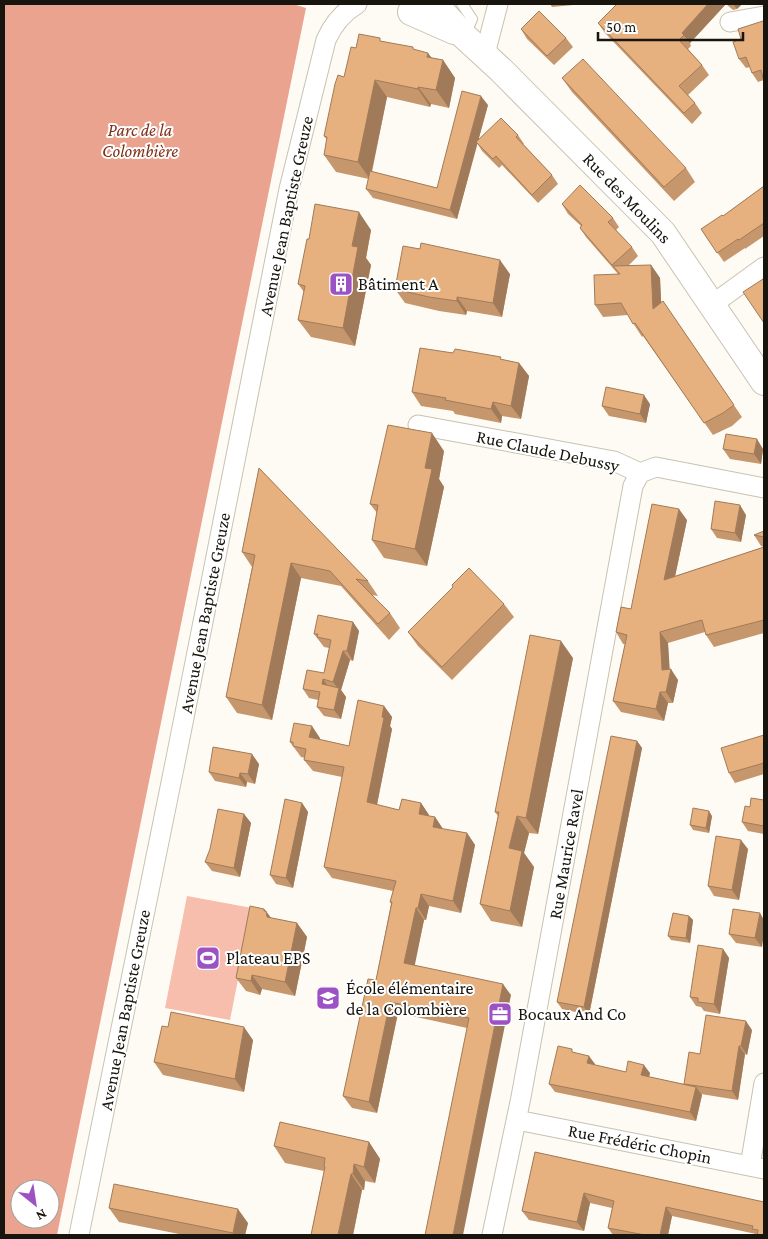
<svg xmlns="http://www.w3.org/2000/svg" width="768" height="1239" font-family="'Crimson Pro',serif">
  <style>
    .green { fill: #f7bdad }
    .forest { fill: #eaa38f; fill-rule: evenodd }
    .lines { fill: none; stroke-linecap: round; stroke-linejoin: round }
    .lane-casing { stroke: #c8c2b0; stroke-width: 12 }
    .street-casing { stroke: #c8c2b0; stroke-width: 21 }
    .secondary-casing { stroke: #c8c2b0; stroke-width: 28 }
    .lane { stroke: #fff; stroke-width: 10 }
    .street { stroke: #fff; stroke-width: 19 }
    .secondary { stroke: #fff; stroke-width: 26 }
    .wall { fill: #c6976d }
    .shaded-wall { fill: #a17b59 }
    .building { fill: #e6b07f; stroke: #a17b59 }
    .labels { text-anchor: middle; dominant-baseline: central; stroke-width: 4; stroke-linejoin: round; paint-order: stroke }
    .park-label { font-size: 18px; font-style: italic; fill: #812e18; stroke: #fff }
    .street-label { font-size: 18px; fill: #17150e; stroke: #fff }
    .poi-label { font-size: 18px; fill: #17150e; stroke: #fff; text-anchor: start }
  </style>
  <rect width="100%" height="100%" fill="#fefbf4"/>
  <path class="green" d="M187,896L252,908L230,1020L165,1008Z"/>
  <path class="forest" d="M4,4H293L306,8L57,1235H4ZM20,1189H50V1219H20Z"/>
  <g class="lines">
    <g class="lane-casing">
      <path id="lane" d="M462,4L472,19L465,35"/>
    </g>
    <g class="street-casing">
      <path id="street" d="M730,22L764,16
        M485,54L498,4
        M713,304L764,267
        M418,425L614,461L640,473L656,467L764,488
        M517,1120L764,1169
        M750,1166L764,1083
        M79,1235L175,763L289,189L326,40C333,24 342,13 357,4
        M492,1235L521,1097L633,486L640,473"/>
    </g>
    <g class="secondary-casing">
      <path id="secondary" d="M435,4L464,36L501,70L663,233L764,382
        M411,12L454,31"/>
    </g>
    <use href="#lane" class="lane"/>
    <use href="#street" class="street"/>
    <use href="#secondary" class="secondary"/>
  </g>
  <path class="wall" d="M550,4H584L552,7Z
    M617,4H726L690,43L691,46L688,49L702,65L709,75L688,95L695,103L702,113L692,124L605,33L598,23Z
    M726,4H742L737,9L733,10Z
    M763,21L764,23V81V80L758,82L752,73L750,67L746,68L739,59L741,39Z
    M521,29L566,38L573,47L554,65L527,39Z
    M382,41L415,50L432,58L443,60L455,78L449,108L431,104L430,107L387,97L372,172L437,188L488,105L478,140L518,135L524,144H523L552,175L558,184L538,203L502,165L499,168L482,151L477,143L457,219L373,198L366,189L369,179L336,172L324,155L327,140L324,136L344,77L356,48Z
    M562,78L686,168L695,182L674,201L572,92Z
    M764,186V236L745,249V248L724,262L701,229L723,216Z
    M562,204L613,218L619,227L616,230L632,247L638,256L628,266L651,265L660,278L661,302L663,301L742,417L732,426L713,435L643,336L642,337L628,315L603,317L595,305L618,274L586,237L580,228L581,226L568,214Z
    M371,230L366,258L371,265L355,346L311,337L298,320L304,292L298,284L309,239Z
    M510,274L502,317L467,311L466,315L439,311L405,303L395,289Z
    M453,353L503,360L519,363L529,376L521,419L502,416L501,423L455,414L453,411L421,406L412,392Z
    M650,404L646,423L609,416L602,406Z
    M723,449H763L761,464L730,459Z
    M444,451L439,479L444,487L427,566L384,558L372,540L377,513L370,504Z
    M259,468L368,581L378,596L372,595L390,613L400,628L389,640L341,586L301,578L272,720L237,713L226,697L252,567L242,552Z
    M746,515L741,542L717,538L711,529Z
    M687,520L675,576L764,547V633L714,647L706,635L705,632L668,643L669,669L678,680L673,703H668L664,721L621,712L613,701L625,644H623L616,632Z
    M764,531V547L761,546L754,535Z
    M504,604L514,617L452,680L418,646L408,632Z
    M353,622L359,631L353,661L350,660L341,690L346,697L341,719L324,716L317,707L318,700L309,698L303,689L324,673L329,648L324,647L314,634Z
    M573,658L538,834L529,833L524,853L534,867L522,927L491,921L480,904L498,816L495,812Z
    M384,706L392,717L390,726L392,729L377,805L399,810L421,803L429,815V816L435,817L443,829L467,833L475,845L461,913L429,906L426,920H424L414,965L511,995L467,1028L398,1013L377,1113L352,1108L343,1096L376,980L391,904L390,902L393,891L332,878L324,867L342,777L313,771L304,760L305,758L301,757L290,742L320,738L319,740L349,746Z
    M764,735V774L735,783L729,773Z
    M637,741L642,748L589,1015L562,1009L557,1002Z
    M259,764L255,784L247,782L246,787L215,781L209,772Z
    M764,800V834L748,831L742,822L750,807Z
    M302,803L308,812L293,888L276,884L270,875Z
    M244,814L251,823L240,877L212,871L205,862Z
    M712,816L709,833L693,830L690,825Z
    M748,849L739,900L714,896L708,886Z
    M264,909L271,918L297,923L307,937L295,996L262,989L260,995L246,991L236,978Z
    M760,913L762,947L736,943L729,934Z
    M689,916L693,920L690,943L671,940L668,936Z
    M723,949L729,958L720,1014L704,1011L701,1007L696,1006L690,997Z
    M752,1030L747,1055L745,1054L738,1100L701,1094L702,1095L696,1121L555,1092L549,1084L575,1053L595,1064L594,1065L626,1072L650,1073L649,1077L684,1084L700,1054Z
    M253,1040L244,1092L163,1075L154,1062Z
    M369,1142L380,1159L375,1183L365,1181L364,1190H362L353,1235H311L324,1171L285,1163L274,1146Z
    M535,1152L764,1202L757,1235L756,1234L672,1216L668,1235H613L608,1228L612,1208L590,1203L584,1231L529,1220L522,1211Z
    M109,1208L248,1223L245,1235H184L119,1222Z"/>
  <path class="shaded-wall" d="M708,4H726L690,43L682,33Z
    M733,4H742L737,9Z
    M428,53L441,70L443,60L455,78L449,108L436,90L427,57Z
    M375,80L387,97L370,179L358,162Z
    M418,87L431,104L430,107L418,89Z
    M481,96L488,105L457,219L450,210Z
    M359,212L371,230L366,258L371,265L355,346L343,328L352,246Z
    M500,260L510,274L502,317L493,303Z
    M651,265L660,278L662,321L653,309Z
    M457,297L467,311L466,315L457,301Z
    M519,363L529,376L521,419L511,406Z
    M644,395L650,404L646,423L640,414Z
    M493,402L502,416L501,423L491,409Z
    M432,433L444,451L439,479L444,487L427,566L415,549L425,468Z
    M757,439L763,449L761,464L754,454Z
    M740,505L746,515L741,542L735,533Z
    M679,509L687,520L672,591L664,580Z
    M291,563L301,578L272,720L262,705Z
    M353,622L359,631L353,661L347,651Z
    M660,632L668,643L670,673L671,669L678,680L673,703L666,692L662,670Z
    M561,641L573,658L538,834L526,818Z
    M343,651L350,660L341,690L346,697L341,719L334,710L339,690L333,682Z
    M323,679L330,689L322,684Z
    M660,692L668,703L664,721L656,709Z
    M384,706L392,717L390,726L392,729L375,814L367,802Z
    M312,726L320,738L317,749L309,737Z
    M637,741L642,748L589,1015L584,1007Z
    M252,754L259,764L255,784L248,774Z
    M240,773L247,782L246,787L239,778Z
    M302,803L308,812L293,888L286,878Z
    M421,803L429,815L427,826L419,814Z
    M709,811L712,816L709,833L706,828Z
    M244,814L251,823L240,877L234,868Z
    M517,816L529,833L524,853L534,867L522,927L510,911L509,848Z
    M435,817L443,829L433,827Z
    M467,833L475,845L461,913L453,901Z
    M741,840L748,849L739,900L732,890Z
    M421,894L429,906L426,920L418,908Z
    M416,908L424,920L413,974L404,963Z
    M264,909L266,912V911L276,925L267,917L264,911Z
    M760,913L764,920V934L762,947L755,938Z
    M689,916L693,920L690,943L686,938Z
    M297,923L307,937L295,996L285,982Z
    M723,949L729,958L720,1014L714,1004Z
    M252,975L262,989L260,995L251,981Z
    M503,984L511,995L463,1235H453Z
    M390,1002L398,1013L377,1113L369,1102Z
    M746,1021L752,1030L747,1055L741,1046Z
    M244,1027L253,1040L244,1092L235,1079Z
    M739,1046L745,1054L738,1100L732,1091Z
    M589,1056L595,1064L593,1072L587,1063Z
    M644,1065L650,1073L647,1084L641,1075Z
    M696,1087L702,1095L696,1121L690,1112Z
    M369,1142L380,1159L375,1183L364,1167Z
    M354,1164L365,1181L364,1190L353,1174Z
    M351,1174L362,1190L353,1235H338Z
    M584,1193L590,1203L584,1231L577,1222Z
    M666,1207L672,1216L668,1235H660Z
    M238,1209L248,1223L245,1235H234L233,1233Z"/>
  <path class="building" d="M617,4H708L682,33L684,35L679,40L702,65L679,86L695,103L684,113L598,23Z
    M539,11L566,38L547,56L521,29Z
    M763,21L764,24V81L761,70L752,73L746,57L739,59L733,42L741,39L738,29Z
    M359,34L380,38V41L413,47V49L428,53L427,57L443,60L436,90L418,87V89L375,80L358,162L324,155L327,137L324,136L335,84L338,75L344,77L351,47L356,48Z
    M583,59L686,168L664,187L562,78Z
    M462,91L481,96L450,210L366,189L370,171L437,188Z
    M501,118L518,135L516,137L552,175L532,195L496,156L493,159L476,142Z
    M580,185L613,218L608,222L632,247L612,265L580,228L582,225L562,204Z
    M764,186V223L739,240L738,239L717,253L701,229L722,215L723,216Z
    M315,204L359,212L352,246L358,247L343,328L298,320L305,286L298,284L307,239H309Z
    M421,243L500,260L493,303L457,297V301L429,297L395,289L403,246L420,249Z
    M651,265L653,309L663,301L734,405L723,413L704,423L635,323L633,324L621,303L595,305L594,275L620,274L613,266Z
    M763,279L764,281V323L743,292Z
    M420,348L453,353L455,349L501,357L500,359L519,363L511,406L493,402L491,409L445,400L446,398L412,392Z
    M606,387L644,395L640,414L602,406Z
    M388,425L432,433L425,468L432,469L415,549L372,540L378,505L370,504Z
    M726,434L757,439L754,454L723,449Z
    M259,468L368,581L356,579L390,613L378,624L330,571L291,563L262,705L226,697L255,555L242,552Z
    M715,501L740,505L735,533L711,529Z
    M652,504L679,509L664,580L764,547V620L706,635L702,620L660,632L662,670L671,669L666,692H660L656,709L613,701L627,635L616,632L621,607L631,609Z
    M764,531V537L754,535Z
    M469,568L504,604L442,667L408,632L453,587L452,585Z
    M318,615L353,622L347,651H343L333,682L323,679L322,684L339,688L334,710L317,707L320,692L303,689L307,670L324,673L331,640L317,637L318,634H314Z
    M530,635L561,641L526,818L517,816L509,848L522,851L510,911L480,904L499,812H495Z
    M358,700L384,706L382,717L384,718L367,802L399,810L402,799L421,803L419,814L435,817L433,827L467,833L453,901L421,894L418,908H416L404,963L503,984L453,1235H425L469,1018L390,1002L369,1102L343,1096L368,979L376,980L392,902H390L396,881L324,867L344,767L304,760L306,749L293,746V742H290L294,723L312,726L309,737L349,746Z
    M764,735V763L729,773L721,748Z
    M611,736L637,741L584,1007L557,1002Z
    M213,747L252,754L248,774L240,773L239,778L209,772Z
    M751,798L764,800V826L742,822L745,806L750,807Z
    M285,799L302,803L286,878L270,875Z
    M693,808L709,811L706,828L690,825Z
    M218,809L244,814L234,868L205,862L210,849Z
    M716,836L741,840L732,890L708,886Z
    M250,906L264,909V911H266L267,917L297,923L285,982L252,975L251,981L236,978Z
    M733,909L760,913L755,938L729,934Z
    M673,913L689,916L686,938L668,936Z
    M698,945L723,949L714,1004L698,1002V998L690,997Z
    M171,1012L244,1027L235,1079L154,1062L162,1026L168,1027Z
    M706,1015L746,1021L741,1046H739L732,1091L684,1084L689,1052L700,1054Z
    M558,1046L572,1049V1052L589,1056L587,1063L626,1072L628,1061L644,1065L641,1075L696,1087L690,1112L549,1084Z
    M280,1122L369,1142L364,1167L354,1164L353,1174H351L338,1235H311L325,1167H324L325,1158L274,1146Z
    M535,1152L764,1202V1235H757L758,1230L752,1229L753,1226L666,1207L660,1235H645L608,1228L614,1201L584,1193L577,1222L522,1211Z
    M114,1184L238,1209L233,1233L109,1208Z"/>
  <defs>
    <g id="building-square" transform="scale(1.25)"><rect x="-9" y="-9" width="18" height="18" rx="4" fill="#9d52c4" stroke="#fff"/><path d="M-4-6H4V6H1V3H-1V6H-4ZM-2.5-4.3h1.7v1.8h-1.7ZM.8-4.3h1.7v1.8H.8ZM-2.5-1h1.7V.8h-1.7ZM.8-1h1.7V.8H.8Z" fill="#fff"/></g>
    <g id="stadium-square" transform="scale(1.25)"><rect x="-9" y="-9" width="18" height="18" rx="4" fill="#9d52c4" stroke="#fff"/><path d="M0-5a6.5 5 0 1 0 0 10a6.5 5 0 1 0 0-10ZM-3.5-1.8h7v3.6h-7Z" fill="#fff"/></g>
    <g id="school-square" transform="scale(1.25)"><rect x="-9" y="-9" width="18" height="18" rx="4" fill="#9d52c4" stroke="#fff"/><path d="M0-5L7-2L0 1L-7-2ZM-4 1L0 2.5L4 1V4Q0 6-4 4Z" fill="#fff"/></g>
    <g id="office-square" transform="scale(1.25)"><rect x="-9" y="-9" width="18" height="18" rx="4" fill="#9d52c4" stroke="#fff"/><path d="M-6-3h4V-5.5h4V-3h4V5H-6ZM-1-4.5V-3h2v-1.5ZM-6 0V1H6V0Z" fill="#fff"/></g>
  </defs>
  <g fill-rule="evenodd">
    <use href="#building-square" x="341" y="284"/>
    <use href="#stadium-square" x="208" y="958"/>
    <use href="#school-square" x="328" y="998"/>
    <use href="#office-square" x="500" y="1014"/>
  </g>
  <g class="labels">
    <g class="park-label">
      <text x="140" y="130">Parc de la<tspan x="140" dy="21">Colombière</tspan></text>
    </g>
    <g class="street-label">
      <text transform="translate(627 198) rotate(46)">Rue des Moulins</text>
      <text transform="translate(286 216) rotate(-78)">Avenue Jean Baptiste Greuze</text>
      <text transform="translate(548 451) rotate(12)">Rue Claude Debussy</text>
      <text transform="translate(205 613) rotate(-79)">Avenue Jean Baptiste Greuze</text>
      <text transform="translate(566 854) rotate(-80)">Rue Maurice Ravel</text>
      <text transform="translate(125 1010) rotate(-79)">Avenue Jean Baptiste Greuze</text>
      <text transform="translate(640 1144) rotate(11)">Rue Frédéric Chopin</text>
    </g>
    <g class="poi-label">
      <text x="358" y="284">Bâtiment A</text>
      <text x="226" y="958">Plateau EPS</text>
      <text x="346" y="988">École élémentaire<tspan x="346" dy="21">de la Colombière</tspan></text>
      <text x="518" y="1014">Bocaux And Co</text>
    </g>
  </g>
  <rect width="768" height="1239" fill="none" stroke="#17150e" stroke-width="10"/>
  <g transform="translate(35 1204) rotate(150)"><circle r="24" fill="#ffffff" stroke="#a2a19f"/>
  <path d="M0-4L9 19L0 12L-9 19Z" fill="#9d52c4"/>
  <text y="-8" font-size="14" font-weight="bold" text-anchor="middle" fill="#17150e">N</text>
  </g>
  <path d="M598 32v8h145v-8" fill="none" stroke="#17150e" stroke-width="2.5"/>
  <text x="606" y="32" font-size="15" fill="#17150e" stroke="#ffffff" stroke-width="4" paint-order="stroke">50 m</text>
</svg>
